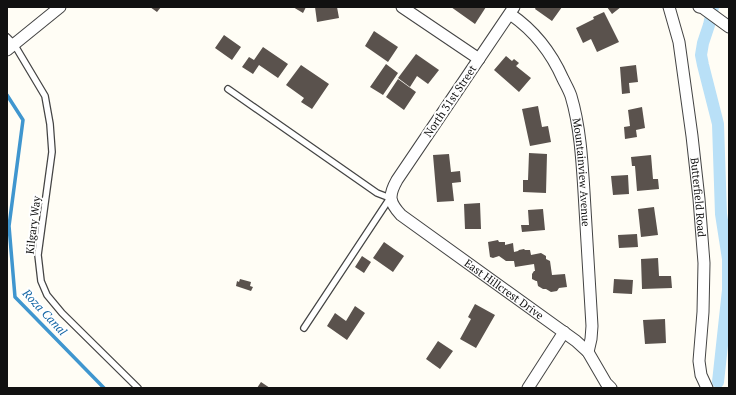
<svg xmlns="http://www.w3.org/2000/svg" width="736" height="395" font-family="'PT Serif',serif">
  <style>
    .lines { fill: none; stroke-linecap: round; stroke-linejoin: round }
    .stream { stroke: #3f96cf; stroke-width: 3.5 }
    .canal { stroke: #b9e0f7; stroke-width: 12 }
    .building { fill: #5a524d }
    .service-casing { stroke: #444; stroke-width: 8 }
    .minor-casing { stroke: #444; stroke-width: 13 }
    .service { stroke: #fff; stroke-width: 5.5 }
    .minor { stroke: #fff; stroke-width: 11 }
    .labels { text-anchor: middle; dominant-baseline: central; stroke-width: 4; stroke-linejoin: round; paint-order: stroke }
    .street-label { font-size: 11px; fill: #111; stroke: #fff }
    .water-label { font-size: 12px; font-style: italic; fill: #1768a6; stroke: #fff }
  </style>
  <rect width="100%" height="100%" fill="#fffdf5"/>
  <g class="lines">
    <path class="stream" d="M7,95L23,120L9,226L15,297L104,388"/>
    <path class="canal" d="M713,7L709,25L703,43L701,55L703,65L718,124L721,214L728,259V290L718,382"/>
  </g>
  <path class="building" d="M150,7H161L157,12Z
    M293,7H306L303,13Z
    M315,7H337L339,18L317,22Z
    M451,7H486L475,24Z
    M536,7H562L552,21L535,9Z
    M607,7H621L612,14Z
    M604,12L619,42L597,52L591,39L583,43L576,28L594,19L593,17Z
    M374,31L398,47L388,62L365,46Z
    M224,35L241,47L232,60L215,48Z
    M263,47L288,64L278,78L259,65L253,74L242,67L249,57L254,60Z
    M416,54L439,70L428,84L417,76L410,87L398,78Z
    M506,56L512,61L514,59L519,63L516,66L531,78L519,92L494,70Z
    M386,64L398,73L383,95L370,87Z
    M301,65L329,84L312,109L301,102L304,98L286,85Z
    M636,65L638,82L629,83L630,93L622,94L620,67Z
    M398,79L416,92L404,110L386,97Z
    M538,106L542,127L548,126L551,142L530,146L522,109Z
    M642,107L645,128L636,130L637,137L625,139L624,127L630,126L628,110Z
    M529,153L547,154L546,193L523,192V180H528Z
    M449,154L451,172L460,171L461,182L452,183L454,201L437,202L433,155Z
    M651,155L653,179H658L659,189L637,191L635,166H632L631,157Z
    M628,175L629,194L613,195L611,176Z
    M480,203L481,229H465L464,204Z
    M654,207L658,235L641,237L638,209Z
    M543,209L545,230L522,232L521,225H529L528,210Z
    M637,234L638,247L619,248L618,235Z
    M498,240L499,242H505V245L513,243L514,252L518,251L519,250L524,249L525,250H530L531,255L541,253L546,256V259L550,261L552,275L565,274L567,287L559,288L557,291L551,292L546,289H543L538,286L537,281H536L532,279V274L534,271H535L534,264L515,267L514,261H506L499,256L493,258L490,257L488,242Z
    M384,242L404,256L393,272L373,258Z
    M362,256L371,262L364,273L355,267Z
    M658,258L659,276H671L672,288L642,289L641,259Z
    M240,279L251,282L250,286L253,287L251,291L236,286L237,281L239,282Z
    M614,279L633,280L632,294L613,293Z
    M475,304L495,315L476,348L460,339L471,319L468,317Z
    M355,306L365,313L347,340L327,326L335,313L346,321Z
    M665,319L666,343L645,344L643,320Z
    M438,341L453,351L440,369L426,359Z
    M261,382L270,388H257Z"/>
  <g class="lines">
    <g class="service-casing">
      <path id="service" d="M7,37L14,44L45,96L50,124L52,152L38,255L41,281L47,295L62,313L138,388
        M228,89L377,193L390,198L304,328"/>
    </g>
    <g class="minor-casing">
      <g id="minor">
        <path d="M402,7L479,59"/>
        <path id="s1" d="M514,7L397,180C388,196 389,202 401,215L576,341L588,352L606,383L611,388"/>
        <path id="s2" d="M669,7L679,42L692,136L699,199L704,263L703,312L699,361L701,375L707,388"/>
        <path d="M699,7L703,8L729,27"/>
        <path id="s3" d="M510,14C535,31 551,52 563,79C566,85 569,90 571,96C580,126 582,160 584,192C587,237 589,282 592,326L591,339L588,352"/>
        <path d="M7,50L60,7"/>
        <path d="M528,388L564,332"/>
      </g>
    </g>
    <use href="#service" class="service"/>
    <use href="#minor" class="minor"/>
  </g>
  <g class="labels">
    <g class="street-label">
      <text transform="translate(450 101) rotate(-56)">North 31st Street</text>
      <text stroke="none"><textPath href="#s3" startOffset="181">Mountainview Avenue</textPath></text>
      <text stroke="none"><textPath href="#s2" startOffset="193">Butterfield Road</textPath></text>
      <text transform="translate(33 225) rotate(-83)">Kilgary Way</text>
      <text stroke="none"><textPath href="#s1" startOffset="375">East Hillcrest Drive</textPath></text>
    </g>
    <g class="water-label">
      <text transform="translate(45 312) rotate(47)">Roza Canal</text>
    </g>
  </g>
  <rect width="736" height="395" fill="none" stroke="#111111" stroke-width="16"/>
</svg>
